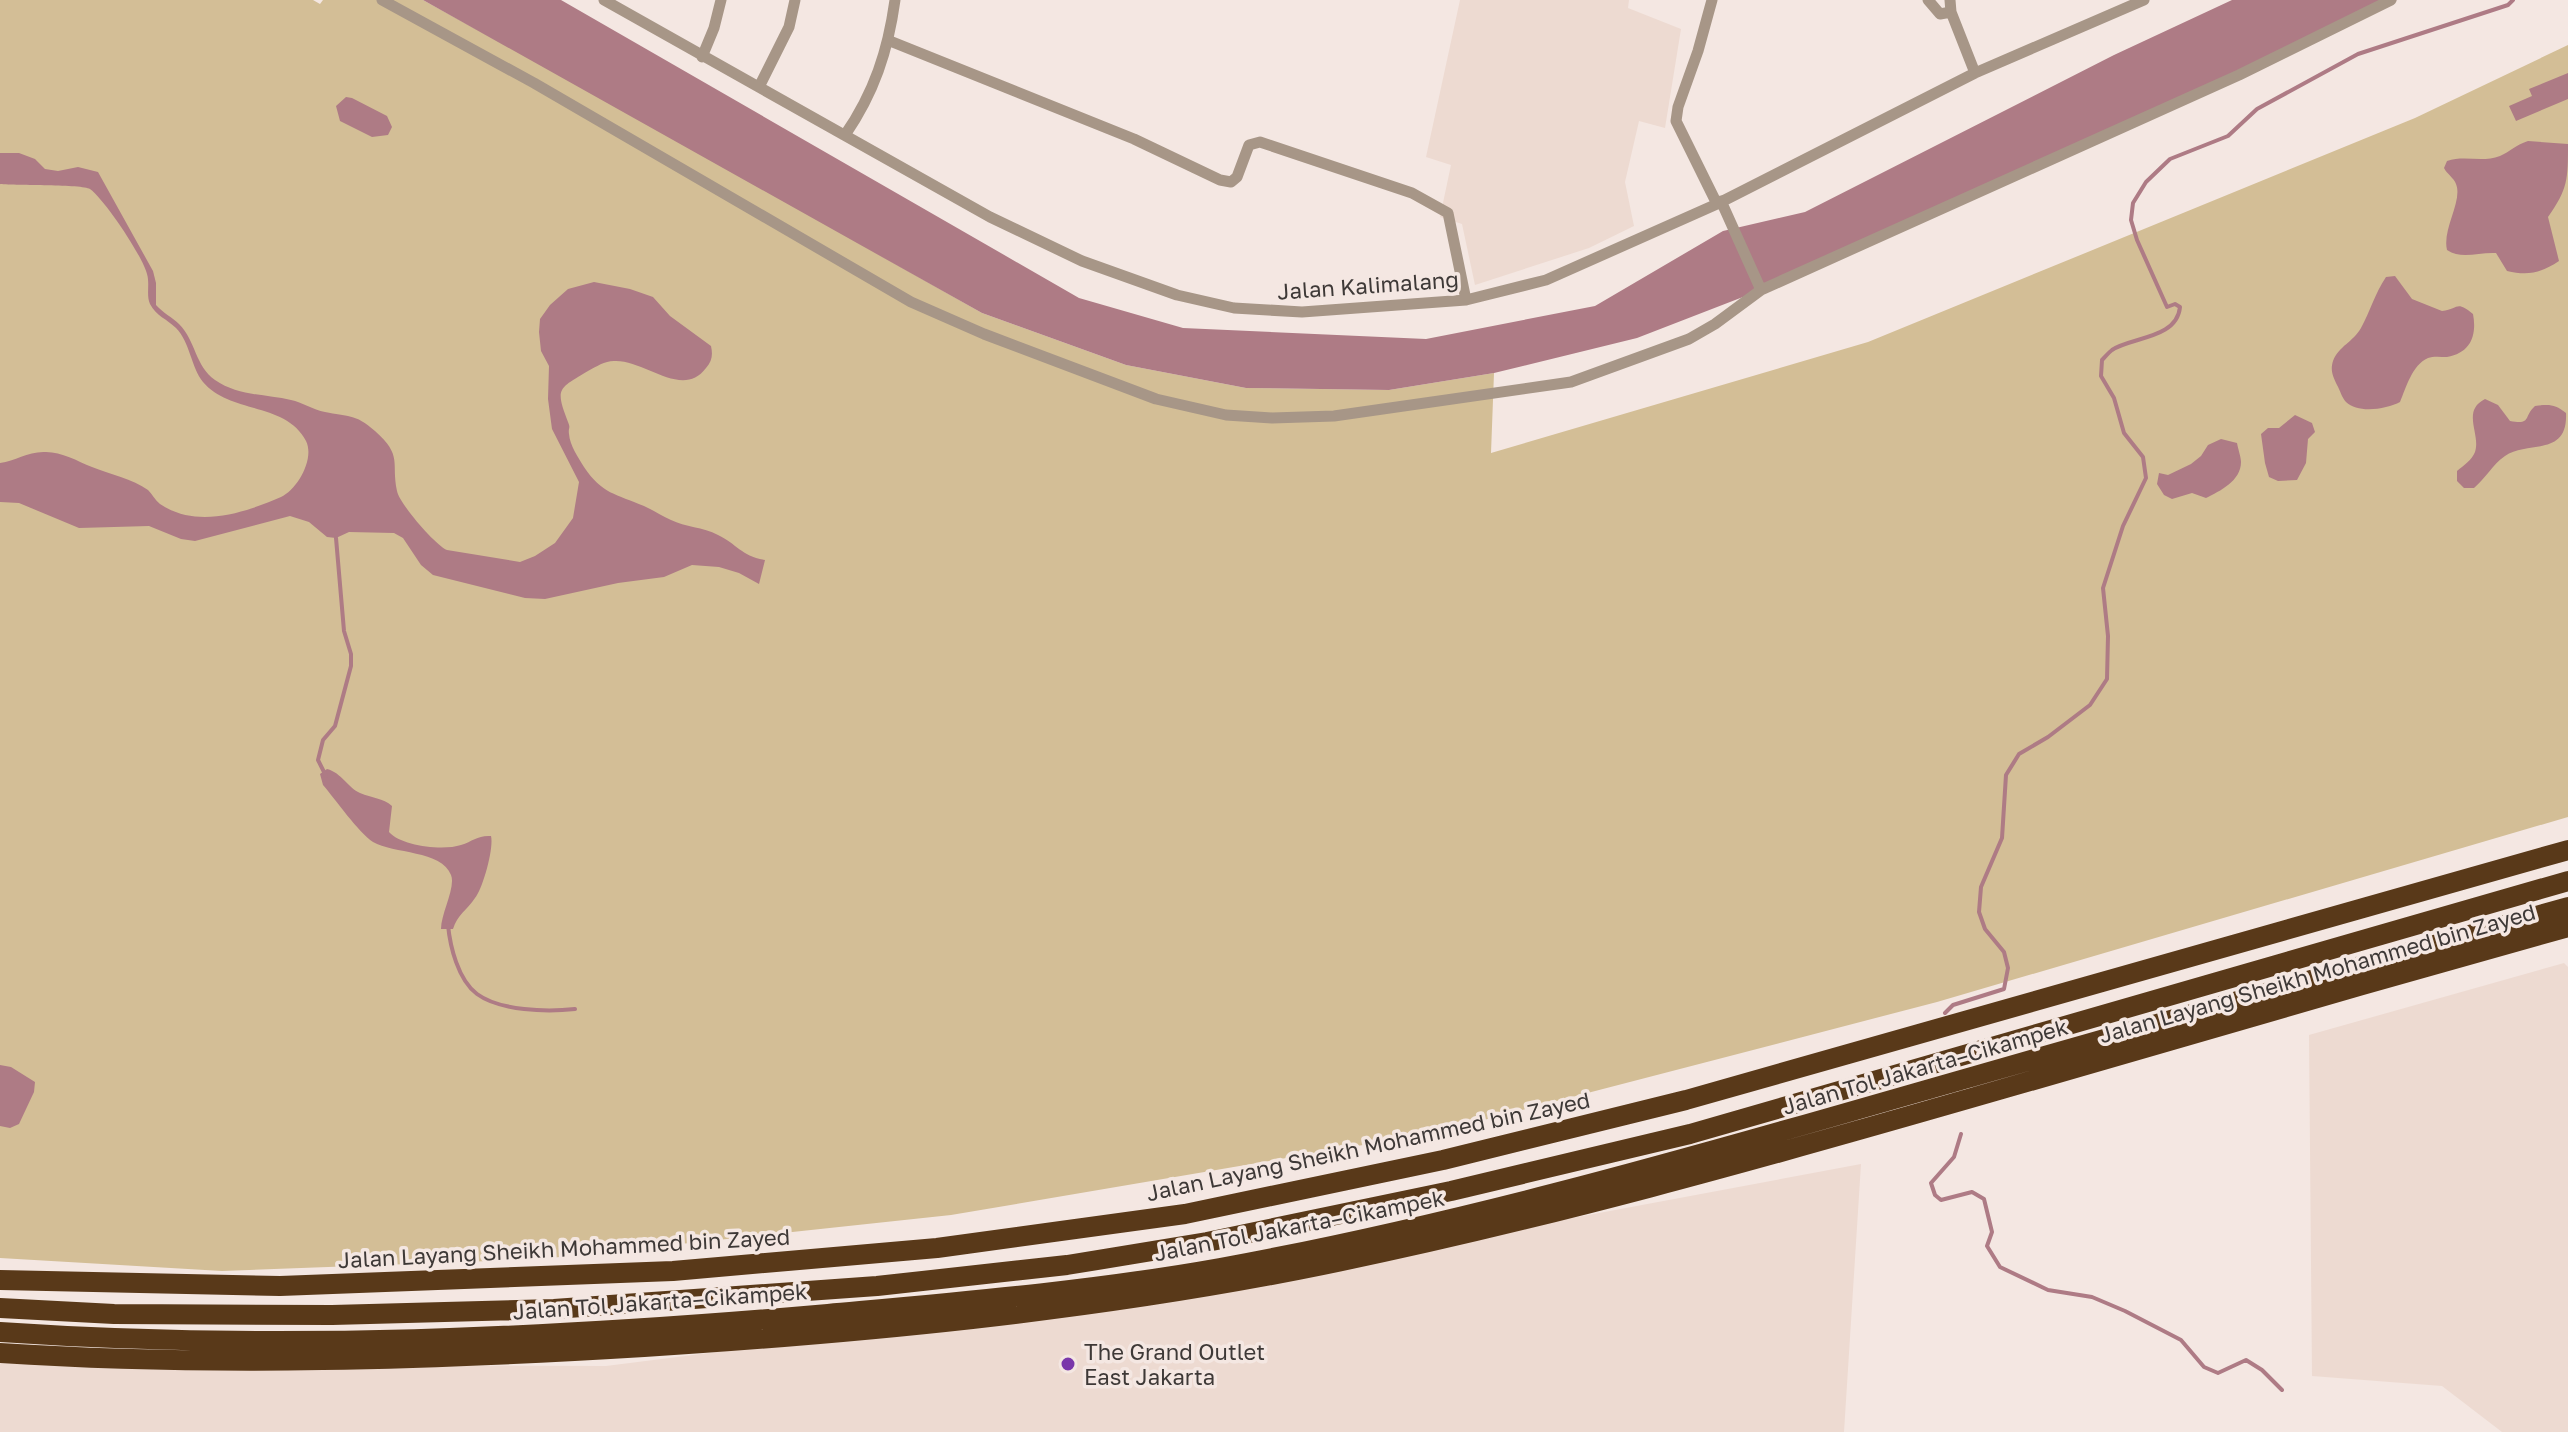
<svg xmlns="http://www.w3.org/2000/svg" width="2568" height="1432" font-family="'Golos Text',sans-serif">
  <style>
    .built { fill: #eddad1 }
    .green { fill: #d3be96 }
    .water { fill: #ae7b85 }
    .lines { fill: none; stroke-linecap: round; stroke-linejoin: round }
    .stream { stroke: #ae7b85; stroke-width: 4 }
    .street { stroke: #a79687; stroke-width: 11 }
    .highway { stroke: #593919; stroke-width: 20 }
    .poi-dot { fill: #7a37aa; stroke: #f4e7e2; stroke-width: 3 }
    .labels { text-anchor: middle; dominant-baseline: central; stroke-width: 7; stroke-linejoin: round; paint-order: stroke }
    .street-label { font-size: 22px; fill: #3e3937; stroke: #f4e7e2 }
    .poi-label { font-size: 22px; fill: #3e3937; stroke: #f4e7e2; text-anchor: start }
  </style>
  <rect width="100%" height="100%" fill="#f4e7e2"/>
  <path class="built" d="M1460,0H1629L1628,8L1681,29L1665,128L1639,121L1625,182L1634,226L1589,248L1475,285L1462,224L1440,217L1451,165L1426,157Z
    M2564,963L2568,967V1432H2502L2442,1386L2312,1376L2309,1035Z
    M1861,1164L1844,1432H0V1362L156,1365L606,1366L851,1335L1375,1255Z"/>
  <path class="green" d="M0,0H313L320,4L323,0H423L631,114L982,313L1126,365L1246,388L1389,390L1494,373L1491,453L1868,342L2415,118L2568,45V817L1937,1002L1434,1133L951,1215L541,1259L222,1271L0,1258Z"/>
  <path class="water" d="M423,0H561L1079,298L1183,328L1426,339L1595,306L1723,231L1805,212L2114,55L2232,0H2397L1761,290L1637,338L1494,373L1389,390L1246,388L1126,365L982,313Z
    M2568,73V99L2516,121L2509,106L2532,96L2529,89Z
    M346,97L352,98L387,116L392,127L388,135L372,137L340,121L336,106Z
    M2528,141L2568,144C2568,179 2568,189 2548,217L2559,261C2541,273 2528,276 2507,271L2496,253C2478,252 2462,260 2447,250C2442,229 2463,201 2456,184C2454,178 2447,174 2444,168L2447,161C2465,155 2482,163 2500,156C2510,152 2515,145 2528,141Z
    M0,153H19L35,159L45,169L58,171L78,167L98,172L153,271L156,283V305C163,313 172,317 179,324C196,341 195,366 215,380C238,396 265,394 291,400C302,402 313,410 325,412C347,417 355,413 375,431C403,456 391,462 397,491C399,503 435,545 447,550L520,562L535,556L555,543L573,518L579,482L552,429L548,399L549,366L541,351L539,332L540,319L550,305L568,289L594,282L630,289L653,297L670,316L711,346C713,355 712,361 706,368C683,399 646,361 616,361C606,360 597,366 588,371C558,389 555,388 568,422C571,429 568,427 569,434C570,446 578,457 584,467C602,494 616,494 644,506C653,510 662,516 671,520C685,527 703,527 718,535C737,544 741,556 765,560L759,584L739,573L719,567L692,565L664,577L618,583L545,599L525,598L433,575L421,565L403,538L394,533L349,532L336,538L327,537L309,522L290,516L195,541L181,539L149,526L79,528L19,503L0,502V463C16,461 28,451 46,452C62,452 77,461 92,467C109,474 133,479 148,490C152,494 155,500 160,504C197,529 244,513 281,497C297,490 315,459 306,441C286,402 230,414 203,382C191,367 190,342 176,328C167,319 156,316 150,304C146,295 150,284 147,274C143,257 105,200 90,189C82,184 16,186 0,184Z
    M2395,276L2412,299L2442,311C2459,309 2456,300 2473,314C2477,335 2471,353 2447,357C2441,357 2433,356 2428,358C2412,365 2406,388 2400,402C2387,409 2358,414 2346,402C2342,398 2340,390 2337,385C2333,376 2330,371 2333,361C2339,346 2353,342 2361,328C2370,312 2375,293 2386,277Z
    M2485,399L2498,405L2510,421C2532,425 2523,417 2535,406C2549,404 2555,404 2566,413C2568,458 2527,440 2505,456C2493,464 2485,479 2474,488H2464L2457,481V471C2464,465 2472,460 2475,452C2481,434 2461,411 2485,399Z
    M2295,415L2312,423L2315,432L2308,439L2306,463L2297,480L2278,481L2269,477L2265,463L2261,434L2268,428H2279Z
    M2221,439L2237,443C2238,449 2241,457 2241,462C2241,481 2220,491 2206,498L2192,493L2172,499L2164,495L2157,484L2159,473L2168,475L2191,464L2201,456L2208,445Z
    M327,769C342,773 347,787 360,793C372,798 383,798 392,806L389,832C401,846 443,851 461,845C473,841 478,835 491,836C494,848 483,888 475,898C467,910 457,915 453,929H441C441,913 456,887 451,875C442,850 393,854 373,842C359,833 335,799 323,785L320,774Z
    M0,1065L11,1067L35,1082L34,1092L19,1124L10,1128L0,1126Z"/>
  <g class="lines">
    <path class="stream" d="M326,776L318,760L323,740L335,726L351,666V654L344,631L336,538
      M448,925C450,946 458,980 477,994C500,1011 547,1012 575,1009
      M1945,1013L1953,1005L2004,989L2008,968L2004,952L1985,929L1979,912L1981,887L2002,838L2006,775L2019,754L2048,737L2090,705L2107,679L2108,636L2103,588L2123,526L2146,478L2143,457L2124,433L2114,398L2101,376L2102,360C2105,357 2108,353 2112,350C2131,337 2177,339 2180,307L2175,304L2167,307L2137,240L2131,220L2133,203L2146,182L2170,159L2228,136L2257,109L2358,54L2508,5L2513,0
      M1961,1134L1954,1157L1931,1183L1935,1195L1941,1200L1972,1192L1984,1199L1992,1232L1987,1246L2000,1267L2048,1290L2092,1297L2125,1311L2181,1340L2204,1367L2218,1373L2246,1360L2262,1370L2282,1390"/>
    <path class="street" d="M382,0L534,83L911,302L984,334L1156,399L1226,415L1272,418L1334,416L1571,382L1689,339L1715,324L1761,290L2239,75L2391,0
      M604,0L990,217L1082,261L1177,295L1234,308L1302,312L1466,300L1546,280L1717,204L1975,73L2144,0
      M1712,0L1698,51L1678,107L1676,121L1717,204
      M1928,0L1940,14L1951,12
      M1950,0L1951,12L1975,73
      M890,41L1134,139L1220,180L1231,182L1237,177L1249,145L1260,142L1412,193L1448,213L1466,300
      M702,57L714,28L721,0
      M759,87L789,27L795,0
      M845,135C874,93 888,51 895,0
      M1721,201L1761,290"/>
    <path class="highway" d="M0,1280L280,1286L673,1271L937,1248L1185,1214L1443,1160L1686,1100L2568,850
      M0,1308L114,1314L332,1315L554,1309L877,1286L1067,1265L1207,1242L1451,1191L1690,1134L2568,881
      M0,1332C276,1351 553,1338 828,1314C959,1302 1091,1291 1220,1268C1445,1227 1665,1165 1884,1102C2112,1037 2340,971 2568,907
      M0,1353C215,1367 430,1360 644,1347C863,1333 1082,1312 1298,1270C1534,1223 1767,1157 1999,1090C2188,1035 2378,980 2568,927"/>
  </g>
  <circle class="poi-dot" cx="1068" cy="1364" r="8"/>
  <g class="labels">
    <g class="street-label">
      <text transform="translate(1368 285) rotate(-4)">Jalan Kalimalang</text>
      <text transform="translate(2317 973) rotate(-16)">Jalan Layang Sheikh Mohammed bin Zayed</text>
      <text transform="translate(1925 1066) rotate(-16)">Jalan Tol Jakarta–Cikampek</text>
      <text transform="translate(1368 1146) rotate(-12)">Jalan Layang Sheikh Mohammed bin Zayed</text>
      <text transform="translate(1299 1225) rotate(-11)">Jalan Tol Jakarta–Cikampek</text>
      <text transform="translate(564 1248) rotate(-3)">Jalan Layang Sheikh Mohammed bin Zayed</text>
      <text transform="translate(660 1301) rotate(-4)">Jalan Tol Jakarta–Cikampek</text>
    </g>
    <g class="poi-label">
      <text x="1084" y="1351">The Grand Outlet<tspan x="1084" dy="25">East Jakarta</tspan></text>
    </g>
  </g>
</svg>
